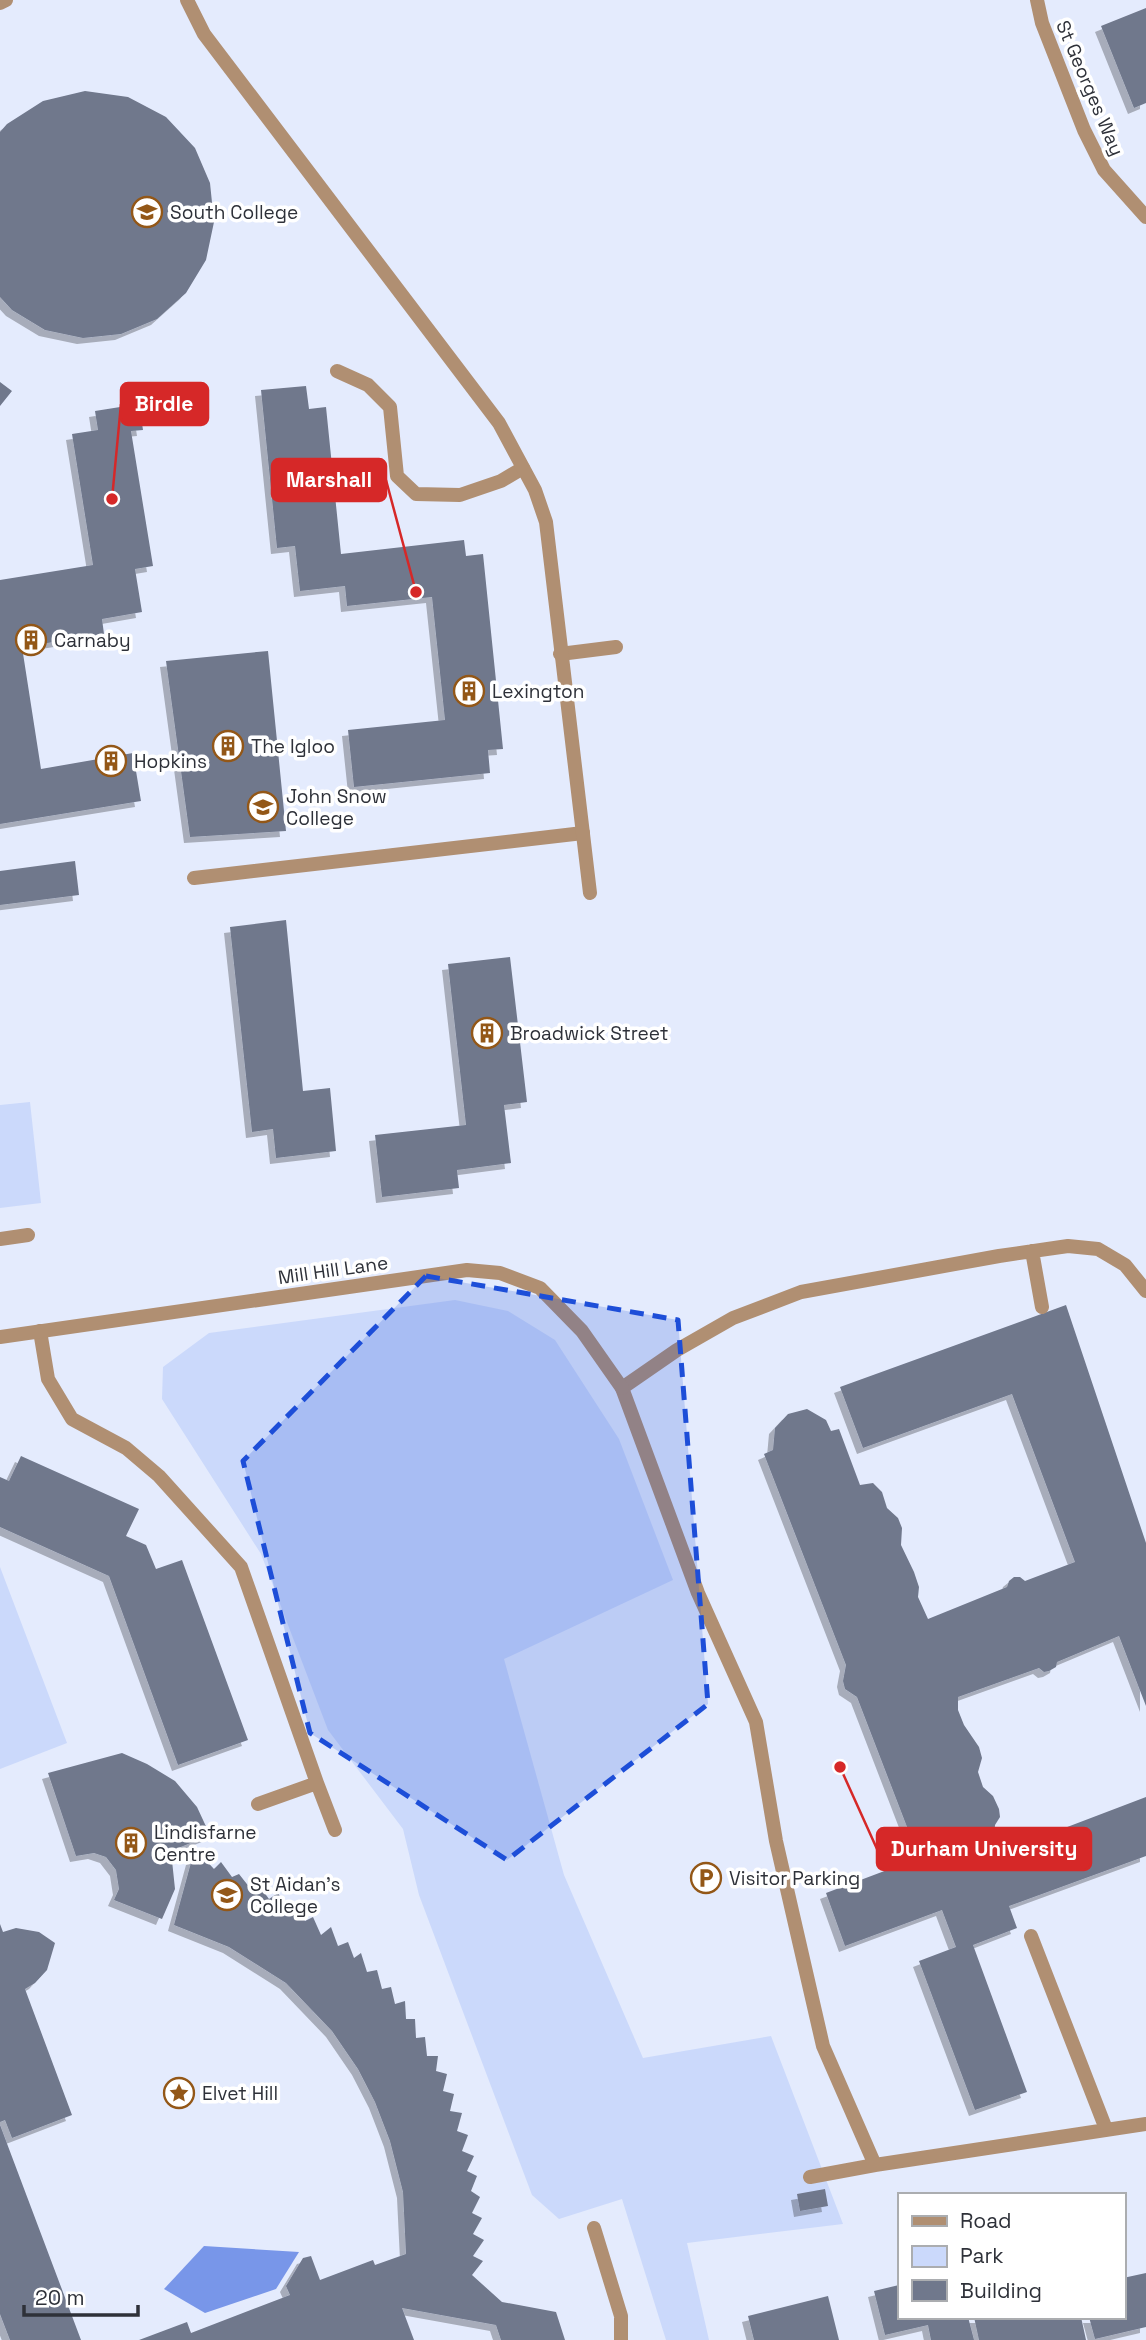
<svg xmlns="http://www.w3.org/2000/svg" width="1146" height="2340" font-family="'Space Grotesk',sans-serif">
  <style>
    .green { fill: #cbd9fb }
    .water { fill: #7896e9 }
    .building { fill: #70788c; filter: url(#shadow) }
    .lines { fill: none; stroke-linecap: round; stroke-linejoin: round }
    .service { stroke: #b08f72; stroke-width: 14 }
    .minor { stroke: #b08f72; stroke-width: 14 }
    .marked { fill: #1d4ed8; fill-opacity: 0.2; stroke: #1d4ed8; stroke-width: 5; stroke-dasharray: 14 9; stroke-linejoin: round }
    .labels { text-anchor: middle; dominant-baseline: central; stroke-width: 7; stroke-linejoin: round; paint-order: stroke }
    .street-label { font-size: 19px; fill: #2e3139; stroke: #fff }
    .poi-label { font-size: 19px; fill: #2e3139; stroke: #fff; text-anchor: start }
    .leader { fill: none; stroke: #d62828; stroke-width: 2.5 }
    .callout-dot { fill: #d62828; stroke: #fff; stroke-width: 2.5 }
    .callout { fill: #d62828; stroke: #d62828; stroke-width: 2.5 }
    .callout-label { font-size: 21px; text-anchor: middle; font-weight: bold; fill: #fff }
  </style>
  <defs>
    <filter id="shadow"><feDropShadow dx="-6" dy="6" stdDeviation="0" flood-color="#0004"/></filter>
  </defs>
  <rect width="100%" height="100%" fill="#e4ebfd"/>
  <path class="green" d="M30,1102L41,1203L0,1208V1105Z
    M455,1300L508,1311L555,1340L619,1439L673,1580L504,1659L564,1875L643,2058L771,2036L843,2224L687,2243L709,2340H666L622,2199L559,2219L532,2195L419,1895L403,1829L328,1730L261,1554L162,1399L163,1367L209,1333Z
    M0,1567L67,1743L0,1769Z"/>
  <path class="water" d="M204,2246L299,2252L276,2289L205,2313L164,2289Z"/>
  <path class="building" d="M1146,8V103L1134,108L1101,26Z
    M85,91L128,97L166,117L195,148L210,183L214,222L206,260L186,293L157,319L121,334L83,338L45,330L12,310L0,297V132L7,124L43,101Z
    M0,382L12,391L0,406Z
    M306,386L309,409L326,407L341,554L464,540L466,556L483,554L503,749L488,750L490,773L354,787L348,730L445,720L432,597L347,606L345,586L300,591L295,546L277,548L261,390Z
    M139,404L143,430L131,431L153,566L135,569L142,612L102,619L104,634L22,647L41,769L133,753L141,801L0,824V580L93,565L72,434L98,430L95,411Z
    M268,651L286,831L190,837L166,661Z
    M75,861L79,895L0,905V871Z
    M286,920L303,1091L330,1088L336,1151L276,1158L273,1129L252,1132L230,927Z
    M510,957L527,1102L504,1105L511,1163L457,1170L459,1188L382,1197L375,1135L466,1125L448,964Z
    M1066,1305L1146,1543V1706L1119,1636L1057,1662L1056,1667L1049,1671L1044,1672L1039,1668L958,1697V1710L964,1725L979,1747L982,1758L978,1772L983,1787L993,1796L999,1809L1000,1817L995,1825L994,1839L999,1853L1146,1797V1856L1009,1906L1017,1928L973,1945L1027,2092L975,2110L919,1961L956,1947L942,1910L845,1946L826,1893L919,1858L857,1697L845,1689L843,1681L846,1665L764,1454L773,1450L775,1428L788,1414L807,1409L826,1420L831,1431L839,1429L860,1485L873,1483L882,1492L887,1508L898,1518L902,1528L901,1545L914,1572L919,1587L918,1597L928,1619L1007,1587L1009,1581L1014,1577H1020L1025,1581L1075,1562L1012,1394L863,1448L840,1387Z
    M21,1456L139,1509L126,1536L146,1545L156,1569L182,1560L248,1740L178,1765L109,1576L0,1527V1477L9,1481Z
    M122,1753L147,1764L175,1781L197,1807L210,1835L171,1851L175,1889L162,1919L114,1900L119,1889L116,1870L106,1857L94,1853L76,1856L48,1773Z
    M200,1854L214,1869L221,1862L232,1877L239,1874L250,1888L258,1884L269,1899L278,1893L287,1908L295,1903L305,1921L313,1917L321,1935L331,1927L338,1946L348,1942L354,1958L361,1953L367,1972L377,1970L382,1989L391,1987L395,2004L405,2001L406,2019H415L416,2038L425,2037L427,2056H438L436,2071L447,2074L443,2091L454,2094L450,2111L462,2113L457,2131L468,2135L462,2151L474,2156L467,2171L477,2176L471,2191L480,2197L472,2213L482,2218L473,2234L484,2240L473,2256L483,2261L472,2275L502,2302L556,2312L565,2340H501L496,2325L402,2308L414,2340H139L187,2322L191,2333L290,2295L286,2286L303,2258L311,2256L320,2280L373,2260L375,2265L406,2254L403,2192L390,2141L375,2102L358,2069L332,2031L286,1983L229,1947L174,1925L192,1859Z
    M0,1924L3,1932L16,1928L39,1932L55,1943L47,1970L35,1983L25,1989L72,2115L12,2138L5,2120L0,2122Z
    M0,2125L81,2340H10L0,2314Z
    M825,2189L828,2206L800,2211L797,2194Z
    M1146,2273V2327L1095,2339L1089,2317H1123V2278Z
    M899,2285V2317H968L974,2340H931L928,2325L885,2335L874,2291Z
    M828,2296L839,2340H754L748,2316Z
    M974,2317H1081L1086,2340H979Z"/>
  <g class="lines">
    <path class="service" d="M337,371L368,385L390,407L397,476L416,494L460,495L501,481L523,468
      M560,654L616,647
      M194,878L583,833
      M0,1239L28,1235
      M1032,1251L1042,1307
      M1146,1291L1125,1265L1098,1249L1068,1246L999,1256L801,1292L733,1318L677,1350L622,1388L698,1593L756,1722L776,1841L823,2046L875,2165L1146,2124
      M40,1331L48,1379L72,1419L126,1448L159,1476L241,1567L317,1783L258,1804
      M317,1783L335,1830
      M1031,1936L1106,2129
      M810,2177L875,2165
      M594,2228L621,2316V2340"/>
    <path class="minor" d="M187,0L204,34L499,423L535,490L546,522L590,893
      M1037,0L1042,23L1084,130L1104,170L1146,217
      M0,3L6,0
      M0,1337L467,1270L500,1273L540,1288L582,1331L622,1388"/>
  </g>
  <path class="marked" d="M426,1276L678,1320L708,1704L507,1860L310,1733L243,1461Z"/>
  <defs>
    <g id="university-ring" transform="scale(1.575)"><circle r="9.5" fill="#fff" stroke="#935717" stroke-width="1.5"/><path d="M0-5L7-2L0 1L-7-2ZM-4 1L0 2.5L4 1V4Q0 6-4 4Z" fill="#935717"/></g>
    <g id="building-ring" transform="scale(1.575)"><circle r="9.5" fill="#fff" stroke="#935717" stroke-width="1.5"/><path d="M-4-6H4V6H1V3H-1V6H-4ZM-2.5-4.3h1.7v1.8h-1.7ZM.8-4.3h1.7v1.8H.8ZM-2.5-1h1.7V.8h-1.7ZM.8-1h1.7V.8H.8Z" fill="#935717"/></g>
    <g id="parking-ring" transform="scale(1.575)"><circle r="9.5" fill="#fff" stroke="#935717" stroke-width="1.5"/><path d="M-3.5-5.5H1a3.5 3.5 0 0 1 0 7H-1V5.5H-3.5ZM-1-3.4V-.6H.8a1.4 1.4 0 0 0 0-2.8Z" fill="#935717"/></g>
    <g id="sight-ring" transform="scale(1.575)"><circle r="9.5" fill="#fff" stroke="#935717" stroke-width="1.5"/><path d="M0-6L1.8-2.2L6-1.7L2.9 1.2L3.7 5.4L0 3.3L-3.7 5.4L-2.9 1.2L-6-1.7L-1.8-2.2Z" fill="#935717"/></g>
  </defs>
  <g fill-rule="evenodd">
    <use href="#university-ring" x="147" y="212"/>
    <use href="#building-ring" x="31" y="640"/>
    <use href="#building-ring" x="469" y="691"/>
    <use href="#building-ring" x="228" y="746"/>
    <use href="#building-ring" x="111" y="761"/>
    <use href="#university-ring" x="263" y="807"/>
    <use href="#building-ring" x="487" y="1033"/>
    <use href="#building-ring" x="131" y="1843"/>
    <use href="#parking-ring" x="706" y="1878"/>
    <use href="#university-ring" x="227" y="1895"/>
    <use href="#sight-ring" x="179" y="2093"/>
  </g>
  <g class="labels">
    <g class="street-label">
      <text transform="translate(1090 88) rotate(67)">St Georges Way</text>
      <text transform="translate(333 1270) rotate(-8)">Mill Hill Lane</text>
    </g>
    <g class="poi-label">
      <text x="170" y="212">South College</text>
      <text x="54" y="640">Carnaby</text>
      <text x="492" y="691">Lexington</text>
      <text x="251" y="746">The Igloo</text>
      <text x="134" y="761">Hopkins</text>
      <text x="286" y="796">John Snow<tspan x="286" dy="22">College</tspan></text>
      <text x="510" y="1033">Broadwick Street</text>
      <text x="154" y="1832">Lindisfarne<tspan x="154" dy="22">Centre</tspan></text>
      <text x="729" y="1878">Visitor Parking</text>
      <text x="250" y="1884">St Aidan's<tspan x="250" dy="22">College</tspan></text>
      <text x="202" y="2093">Elvet Hill</text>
    </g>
  </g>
  <path class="leader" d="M112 499L121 404M416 592L386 480M840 1767L877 1849"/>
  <g class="callout-dot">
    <circle cx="112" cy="499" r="7"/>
    <circle cx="416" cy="592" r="7"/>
    <circle cx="840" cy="1767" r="7"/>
  </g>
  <g class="callout">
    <rect x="121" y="383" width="87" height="42" rx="7"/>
    <rect x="272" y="459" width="114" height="42" rx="7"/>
    <rect x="877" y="1828" width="214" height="42" rx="7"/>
  </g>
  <g class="callout-label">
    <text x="164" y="411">Birdle</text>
    <text x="329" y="487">Marshall</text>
    <text x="984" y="1856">Durham University</text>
  </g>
  <rect x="898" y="2193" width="228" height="126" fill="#ffffff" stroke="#abadb0" stroke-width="2"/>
  <rect x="912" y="2216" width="35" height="10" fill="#b08f72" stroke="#abadb0" stroke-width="2"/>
  <text x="960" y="2228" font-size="21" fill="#2e3139">Road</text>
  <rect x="912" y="2246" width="35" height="21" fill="#cbd9fb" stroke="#abadb0" stroke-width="2"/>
  <text x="960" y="2263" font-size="21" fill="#2e3139">Park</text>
  <rect x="912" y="2280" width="35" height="21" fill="#70788c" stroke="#abadb0" stroke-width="2"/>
  <text x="960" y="2298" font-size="21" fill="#2e3139">Building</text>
  <path d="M24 2305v10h114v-10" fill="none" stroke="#2e3139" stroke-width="3.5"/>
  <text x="35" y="2305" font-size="21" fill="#2e3139" stroke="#ffffff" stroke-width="5" paint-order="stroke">20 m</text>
</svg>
